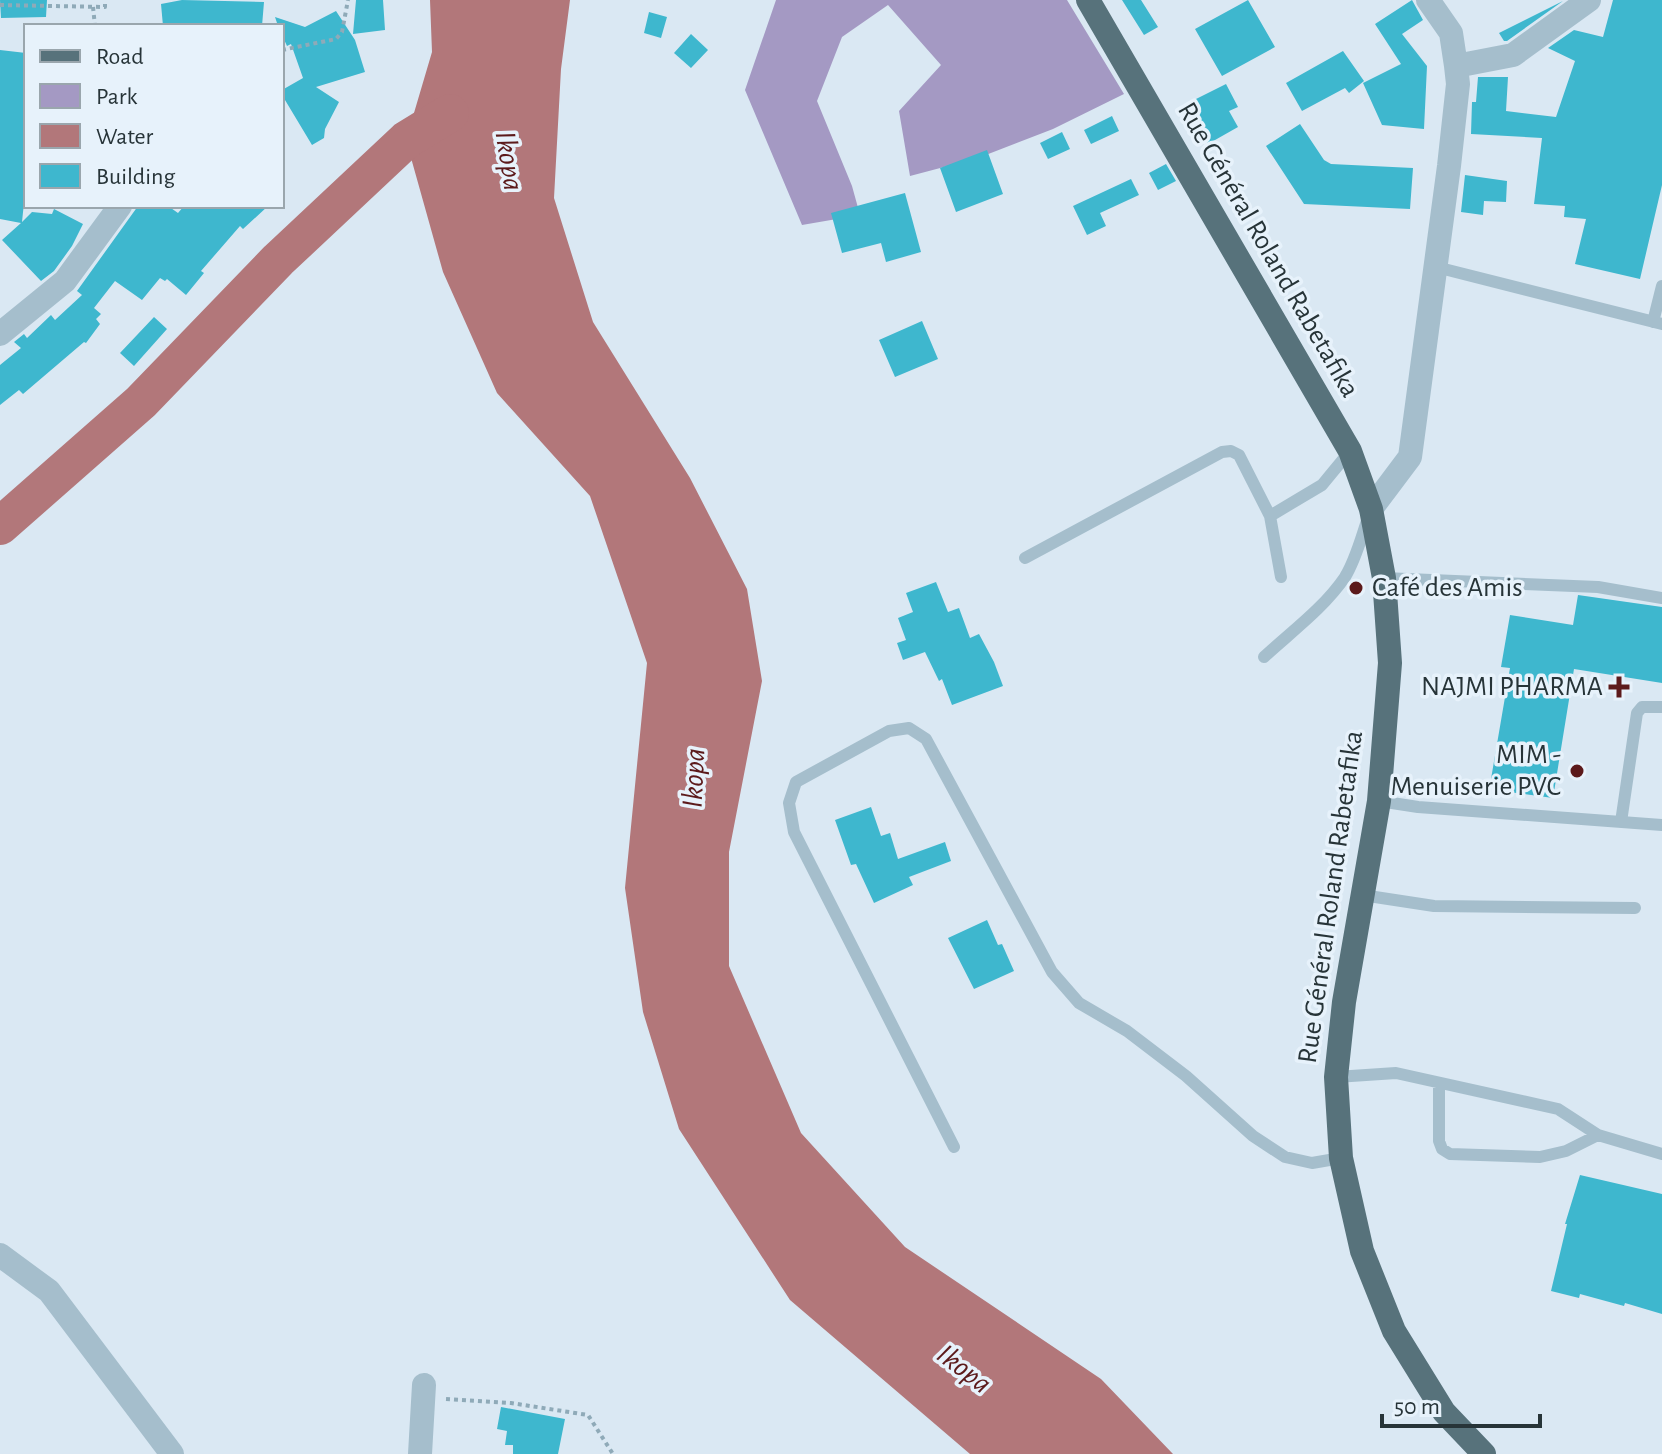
<svg xmlns="http://www.w3.org/2000/svg" width="1662" height="1454" font-family="'Alegreya Sans',sans-serif">
  <style>
    .green { fill: #a499c3 }
    .water { fill: #b2777a }
    .lines { fill: none; stroke-linecap: round; stroke-linejoin: round }
    .river { stroke: #b2777a; stroke-width: 38 }
    .building { fill: #3eb7ce }
    .path { stroke: #8faab8; stroke-width: 4; stroke-dasharray: 4 4; stroke-linecap: butt }
    .lane { stroke: #a5becc; stroke-width: 12 }
    .street { stroke: #a5becc; stroke-width: 24 }
    .primary { stroke: #57727b; stroke-width: 24 }
    .poi-dot { fill: #5c1a1b; stroke: #e7f2fb; stroke-width: 3 }
    .labels { text-anchor: middle; dominant-baseline: central; stroke-width: 7; stroke-linejoin: round; paint-order: stroke }
    .street-label { font-size: 28px; fill: #273438; stroke: #e7f2fb }
    .poi-label { font-size: 28px; fill: #273438; stroke: #e7f2fb; text-anchor: end }
    .water-label { font-size: 30px; font-style: italic; fill: #5c1a1b; stroke: #e7f2fb }
  </style>
  <rect width="100%" height="100%" fill="#dae8f3"/>
  <path class="green" d="M776,0H1067L1124,94L1053,129L978,158L910,176L899,111L941,65L888,5L842,37L817,101L852,186L860,215L802,225L745,90Z"/>
  <path class="water" d="M430,0H570L561,69L554,198L593,322L690,478L747,589L762,681L729,852V966L801,1133L905,1247L1101,1379L1173,1454H970L790,1300L679,1129L643,1012L625,888L647,663L590,496L497,393L443,272L406,140L432,52Z"/>
  <g class="lines">
    <path class="river" d="M0,526L141,402L278,260L406,140L450,113"/>
  </g>
  <path class="building" d="M0,0H47L46,17L1,18Z
    M182,0L264,2L262,26H163L161,4Z
    M356,0H383L385,30L353,34Z
    M1122,0H1141L1158,27L1144,35Z
    M1248,0L1275,47L1222,76L1195,29Z
    M1412,0L1423,20L1402,34L1427,66L1424,129L1382,125L1363,83L1401,64L1375,24Z
    M1613,0H1662V185L1640,279L1575,264L1586,219L1564,217L1565,206L1534,204L1542,138L1471,134L1472,102H1476L1478,77H1508L1506,111L1556,117L1575,61L1548,48L1574,30L1603,37Z
    M1563,1L1507,41H1504L1499,33Z
    M336,11L355,40L365,72L316,87L339,102L325,129L324,138L312,145L282,95V90L303,78L291,44L287,46L282,35V26H278L275,17L305,27Z
    M649,12L667,17L661,38L644,33Z
    M691,34L708,50L691,68L674,53Z
    M0,50L26,53V183L22,222L32,212L52,214L54,209L83,224L72,246L54,271L41,281L2,240L21,223L0,219Z
    M1343,51L1364,81L1349,93L1345,88L1302,111L1286,83Z
    M1226,84L1238,107L1229,111L1238,127L1208,144L1188,103Z
    M1112,116L1119,131L1091,144L1084,130Z
    M1300,124L1324,160L1331,164L1413,168L1410,209L1304,204L1266,146Z
    M1062,132L1070,149L1048,159L1040,143Z
    M987,150L1003,194L956,212L940,168Z
    M1166,164L1176,181L1158,190L1149,173Z
    M1465,175L1507,181L1506,202L1484,201L1483,215L1461,212Z
    M1131,179L1139,195L1100,213L1106,226L1087,235L1073,206Z
    M905,193L921,252L886,262L881,243L842,253L831,213Z
    M138,206H168L178,213L184,206H268L243,229L240,226L201,271L204,273L186,295L167,279L165,281L160,278L142,300L115,281L94,308L101,314L96,319L100,324L86,343L84,342L23,394L19,390L0,405V365L21,348L14,342L24,334L27,338L51,315L55,320L82,295L77,291Z
    M154,317L167,329L134,366L120,353Z
    M922,321L938,359L895,377L879,340Z
    M936,582L948,612L959,608L970,638L979,634L994,662L1003,686L952,705L942,679L939,681L925,652L903,660L897,643L906,640L898,618L913,612L906,593Z
    M1578,595L1662,607V683L1574,669L1553,798L1501,791L1491,779L1510,668L1501,667L1510,615L1573,625Z
    M871,807L881,836L890,833L898,859L945,842L951,861L909,877L913,885L874,903L856,864L851,865L835,820Z
    M987,920L998,945L1002,944L1014,971L974,989L948,938Z
    M1580,1175L1662,1194V1314L1625,1303L1624,1306L1580,1294L1579,1298L1551,1291L1567,1224H1565Z
    M501,1407L565,1419L558,1454H513V1445H505L507,1431L497,1429Z"/>
  <g class="lines">
    <path class="path" d="M0,5L105,7V0
      M93,7L95,26
      M282,50L336,39L342,32L348,0
      M446,1399L511,1403L588,1415L613,1454"/>
    <path class="lane" d="M1436,267L1662,324
      M1653,322L1662,286
      M1270,516L1322,485L1350,451
      M1025,558L1222,452L1231,451L1239,455L1270,516L1281,577
      M1384,578L1598,587L1662,598
      M1264,657C1291,632 1324,608 1345,577C1356,559 1361,538 1368,518
      M1379,801L1418,807L1662,825
      M1621,822L1637,713L1642,707H1662
      M1362,895L1434,906L1635,908
      M1336,1077L1396,1073L1558,1109L1598,1135L1662,1154
      M1439,1083V1141L1442,1149L1450,1154L1540,1157L1566,1151L1598,1135
      M954,1147L794,832L789,803L796,782L889,731L909,728L926,739L1052,972L1079,1003L1127,1031L1186,1076L1253,1136L1285,1157L1312,1163L1341,1158"/>
    <path class="street" d="M1456,66L1513,55L1589,0
      M0,334L65,281L120,206
      M1371,509L1410,457L1449,166L1458,84L1456,66L1451,33L1428,0
      M0,1255L49,1291L172,1454
      M420,1454L424,1385"/>
    <path class="primary" d="M1088,0L1350,451L1371,509L1384,578L1390,663L1379,801L1344,1002L1336,1077L1341,1158L1362,1251L1394,1331L1444,1412L1484,1454"/>
  </g>
  <g class="poi-dot">
    <circle cx="1356" cy="588" r="8"/>
    <path d="M1615 675h8v8h8v8h-8v8h-8v-8h-8v-8h8z"/>
    <circle cx="1577" cy="771" r="8"/>
  </g>
  <g class="labels">
    <g class="street-label">
      <text transform="translate(1268 250) rotate(60)">Rue Général Roland Rabetafika</text>
      <text transform="translate(1331 897) rotate(-82)">Rue Général Roland Rabetafika</text>
    </g>
    <g class="poi-label">
      <text x="1372" y="588" text-anchor="start">Café des Amis</text>
      <text x="1603" y="687">NAJMI PHARMA</text>
      <text x="1561" y="755">MIM -<tspan x="1561" dy="32">Menuiserie PVC</tspan></text>
    </g>
    <g class="water-label">
      <text transform="translate(509 161) rotate(81)">Ikopa</text>
      <text transform="translate(694 778) rotate(-87)">Ikopa</text>
      <text transform="translate(964 1369) rotate(38)">Ikopa</text>
    </g>
  </g>
  <rect x="24" y="24" width="260" height="184" fill="#e7f2fb" stroke="#9aa6ad" stroke-width="2"/>
  <rect x="40" y="50" width="40" height="12" fill="#57727b" stroke="#9aa6ad" stroke-width="2"/>
  <text x="96" y="64" font-size="24" fill="#273438">Road</text>
  <rect x="40" y="84" width="40" height="24" fill="#a499c3" stroke="#9aa6ad" stroke-width="2"/>
  <text x="96" y="104" font-size="24" fill="#273438">Park</text>
  <rect x="40" y="124" width="40" height="24" fill="#b2777a" stroke="#9aa6ad" stroke-width="2"/>
  <text x="96" y="144" font-size="24" fill="#273438">Water</text>
  <rect x="40" y="164" width="40" height="24" fill="#3eb7ce" stroke="#9aa6ad" stroke-width="2"/>
  <text x="96" y="184" font-size="24" fill="#273438">Building</text>
  <path d="M1382 1414v12h158v-12" fill="none" stroke="#273438" stroke-width="4"/>
  <text x="1394" y="1414" font-size="24" fill="#273438" stroke="#e7f2fb" stroke-width="6" paint-order="stroke">50 m</text>
</svg>
